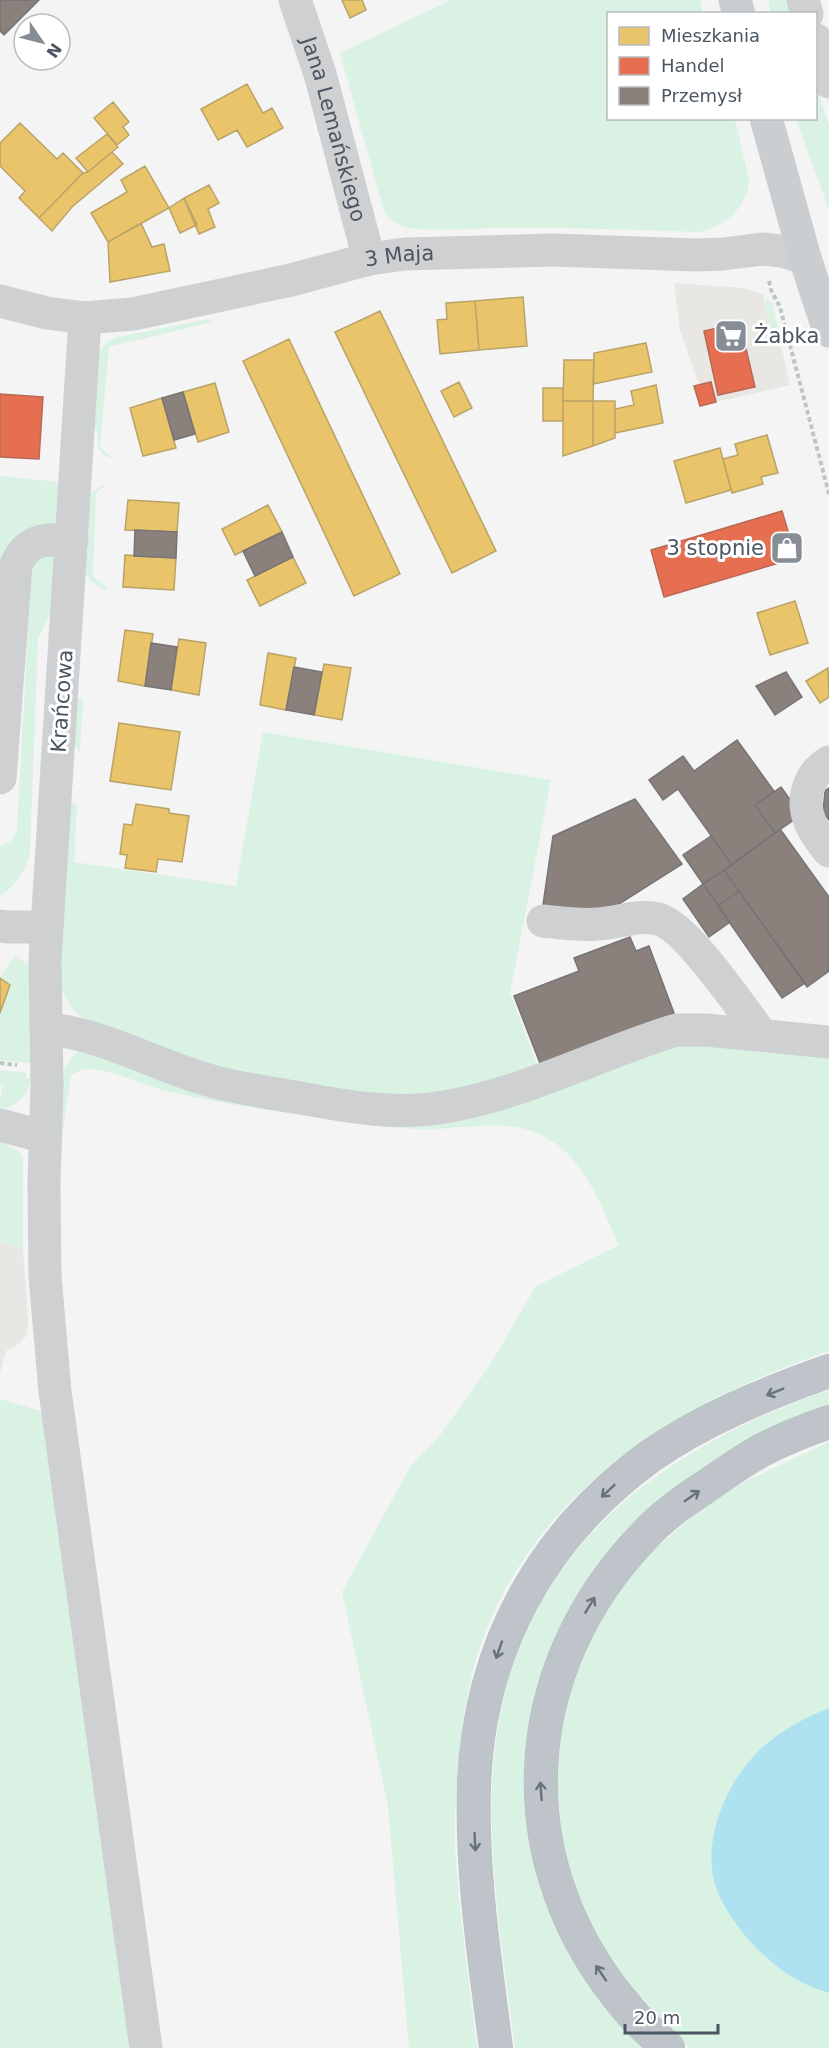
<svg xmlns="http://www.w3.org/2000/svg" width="829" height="2048" font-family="'DejaVu Sans',sans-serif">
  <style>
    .commercial { fill: #e8e7e3 }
    .green { fill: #d9f2e3 }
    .water { fill: #aee2f0 }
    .homes { fill: #e9c46a; stroke: #b9a367; stroke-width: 1.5 }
    .shops { fill: #e76f51; stroke: #b86856; stroke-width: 1.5 }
    .industry { fill: #8a817c; stroke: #777474; stroke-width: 1.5 }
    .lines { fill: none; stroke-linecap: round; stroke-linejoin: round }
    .highway-casing { stroke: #b9bec3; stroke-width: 34 }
    .path { stroke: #bcc7c4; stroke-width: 4; stroke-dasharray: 4.5 3; stroke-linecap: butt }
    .minor { stroke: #ced0d2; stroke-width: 33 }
    .major { stroke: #caced1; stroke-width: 33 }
    .highway { stroke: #bec4c9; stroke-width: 33 }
    .oneway { stroke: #67727b }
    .labels { text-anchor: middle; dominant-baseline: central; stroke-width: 6; stroke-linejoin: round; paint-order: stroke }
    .street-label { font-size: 21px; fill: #4a5661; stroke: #fff }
    .poi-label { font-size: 21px; fill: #4a5661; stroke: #fff; text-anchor: start }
  </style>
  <rect width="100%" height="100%" fill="#f4f4f4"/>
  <path class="commercial" d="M674,283L744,288L763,294L766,313L782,350L790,385L716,402L711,382L699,385L680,330Z
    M0,1241L23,1248L28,1323L27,1335L20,1343L6,1351L0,1373Z"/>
  <path class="green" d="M451,0H700L703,13L608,14V118L735,119L749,179C748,206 725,228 698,232C633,230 567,227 502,228C478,228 422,233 402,226C393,223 386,216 383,208L340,53Z
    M769,0H788L792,13H770Z
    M816,85L829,126V210L796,119L816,118Z
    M767,299L773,304L782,350L766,313L764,302Z
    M208,319L212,322L109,347L100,447L113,458C97,455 98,447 98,433L89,426L99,350L110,340L118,337Z
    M0,476L60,482L56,527C24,535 3,533 0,573Z
    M106,485L96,493L93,576L106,587V591L91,581L84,572L89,495L101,486Z
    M55,555L52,610L38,639L30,852C26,870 16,886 0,896V847L12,840L17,830L31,574L33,566L40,556Z
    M74,698L83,699L80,752L72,741Z
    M263,732L551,780L510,993L539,1069L418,1100L238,1077L84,1020C70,1008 62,995 58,977L68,803L77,804L74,862L236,886Z
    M15,955L29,966L33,1063L0,1060V1013L10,985L0,977Z
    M685,1039L829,1053V1351C686,1400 544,1483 486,1631C468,1676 461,1725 458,1773C456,1797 454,1821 455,1845C459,1913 469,1981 477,2048H409L388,1806L342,1592L410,1467L441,1434L490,1365L536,1286L619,1245C601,1207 586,1160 547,1138C508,1115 460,1131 417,1129C368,1126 318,1118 269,1110C236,1105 203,1100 170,1092C144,1086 119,1072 92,1069C84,1069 78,1071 71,1075L63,1130L59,1178L58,1226L71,1422L118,1758L154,2048L66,1402L56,1293L54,1228L58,1101L65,1067L73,1056L78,1052L93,1050L114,1055L188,1084L236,1096L355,1116L433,1118L455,1115L503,1102L658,1046Z
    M0,1070L26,1073V1078L32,1079C26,1095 19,1107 0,1109V1099L3,1086L0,1085Z
    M0,1141L17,1150L23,1157V1248L0,1241Z
    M829,1390V1410L733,1457L553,1651L547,1900L560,1933L577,1965L646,2048H515C502,1944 482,1836 497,1732C523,1548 665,1447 829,1390Z
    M0,1399L44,1412L135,2048H0Z
    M829,1442V2048H690L651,2015L585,1921L560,1847L555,1761L566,1700L587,1642L611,1601L649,1554L700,1510L746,1481Z"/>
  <path class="water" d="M829,1708V1993C821,1990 811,1987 803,1983C768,1966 729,1924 716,1887C702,1848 722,1794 747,1764C767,1738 799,1720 829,1708Z"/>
  <path class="homes" d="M342,0H362L366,10L350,18Z
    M247,84L263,113L272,108L283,128L247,147L237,130L218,140L201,109Z
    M113,102L129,122L123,127L129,135L117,145L94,118Z
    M20,123L57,159L63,153L83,173L39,218L19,198L25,191L0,166V143Z
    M107,134L118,147L88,172L76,158Z
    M112,152L123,164L72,207L52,231L39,218L83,173L88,172Z
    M145,166L169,208L108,242L91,213L127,192L121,180Z
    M209,185L219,203L208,209L215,227L199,234L184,198Z
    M184,198L197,225L180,233L169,208Z
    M141,223L152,247L164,244L170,271L110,282L108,242Z
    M523,297L527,346L479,350L475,301Z
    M475,301L479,350L440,354L437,320L447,319L446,303Z
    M380,311L496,551L452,573L335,332Z
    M289,339L400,574L354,596L243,361Z
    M646,343L652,372L593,384L594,353Z
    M564,360H594L593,401H563Z
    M459,382L472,408L454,417L441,391Z
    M215,383L229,432L198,442L183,392Z
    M656,385L663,423L615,433V409L634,405L631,391Z
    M543,388H563V421H543Z
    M162,398L176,448L143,456L130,408Z
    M563,401H593V446L563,456Z
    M593,401H615V438L593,446Z
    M767,435L778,473L761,477L763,484L732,493L723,459L738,455L735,444Z
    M720,448L731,490L686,503L674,461Z
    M128,500L179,503L177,532L125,530Z
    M268,505L282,532L235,555L222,529Z
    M125,555L176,558L174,590L123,587Z
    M293,557L306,583L260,606L247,580Z
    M795,601L808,643L770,655L757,613Z
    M125,630L153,634L145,686L118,681Z
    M179,639L206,643L199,695L171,690Z
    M268,653L296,658L286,710L260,705Z
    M324,664L351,668L342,720L314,715Z
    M828,668L829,697L820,703L806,681Z
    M119,723L180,732L171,790L110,781Z
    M136,804L169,809V813L189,816L182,862L158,859L156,872L125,868L127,855L120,854L124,824L132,825Z
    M0,978L10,985L0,1013Z"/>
  <path class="shops" d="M740,323L755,387L718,395L704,331Z
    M711,382L716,402L700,406L694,386Z
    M0,394L43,397L39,459L0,457Z
    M782,511L796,558L664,597L651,550Z"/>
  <path class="industry" d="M0,0H39L4,35L0,31Z
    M183,392L195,434L174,440L162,398Z
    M135,530L177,532L176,558L134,556Z
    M282,532L293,557L255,576L243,551Z
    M151,643L177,647L171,690L145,686Z
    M294,667L322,672L314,715L286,710Z
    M786,672L802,697L775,715L756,686Z
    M737,740L774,791L755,805L775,833L732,865L678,789L663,800L649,780L683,756L694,771Z
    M781,787L801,815L775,833L755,805Z
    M829,788V820L823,812L825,791Z
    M635,799L682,864L619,904L592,910L560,908L543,905L553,836Z
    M780,829L829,897V971L807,987L724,870Z
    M711,836L732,865L703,884L683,855Z
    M724,870L739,891L718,906L703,884Z
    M703,884L730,922L709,937L683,899Z
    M739,891L805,983L782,998L718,906Z
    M630,937L636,951L649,946L674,1013L541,1066L514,996L579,971L574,958Z"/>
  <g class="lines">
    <g class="highway-casing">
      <path id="highway" d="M496,2048C485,1961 471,1873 474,1785C479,1649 540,1537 649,1457C703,1419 767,1393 829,1371
        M668,2048C655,2036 640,2024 629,2010C504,1866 514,1670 645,1535C662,1516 684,1501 705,1487C720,1477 735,1466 750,1457C771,1444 806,1430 829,1422"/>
    </g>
    <path class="path" d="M769,281L771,290L780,307L829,494
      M0,1063L17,1065"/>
    <g class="minor">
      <path id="s1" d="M295,0L320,74L369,259"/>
      <path d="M803,0L807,14"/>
      <path d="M816,40L829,82"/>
      <path id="s2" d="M0,301L47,313L85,318L133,314L291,280L369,259L405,254L553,250L696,255L723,254L762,249L782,251L805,258"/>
      <path d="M85,318L45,959L47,1085L44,1184L45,1276L55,1391L146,2048"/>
      <path d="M829,762C808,775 800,800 811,824C815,834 823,843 829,851"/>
      <path d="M0,778L16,565C27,538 46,539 72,540"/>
      <path d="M543,921C561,923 580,926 598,924C618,923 638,914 658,919C687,926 742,1009 762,1035"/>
      <path d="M0,926L8,927H47"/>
      <path d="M47,1029C107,1034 161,1069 219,1083C244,1089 270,1093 295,1097C344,1106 394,1116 444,1107C524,1094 598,1054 676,1030H706L829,1042"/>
      <path d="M0,1125L45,1137"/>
    </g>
    <path class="major" d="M735,0L739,14
      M766,118L805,258L829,331"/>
    <use href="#highway" class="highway"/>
  </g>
  <defs><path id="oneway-shaft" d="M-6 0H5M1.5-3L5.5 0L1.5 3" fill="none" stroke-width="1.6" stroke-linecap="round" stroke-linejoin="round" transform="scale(1.5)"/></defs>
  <g class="oneway">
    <use href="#oneway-shaft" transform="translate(775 1392) rotate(158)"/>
    <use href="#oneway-shaft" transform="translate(608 1491) rotate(137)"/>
    <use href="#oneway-shaft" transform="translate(692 1496) rotate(-35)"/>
    <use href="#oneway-shaft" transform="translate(590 1605) rotate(-59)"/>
    <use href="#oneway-shaft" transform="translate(499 1650) rotate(109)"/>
    <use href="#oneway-shaft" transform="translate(541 1791) rotate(-94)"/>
    <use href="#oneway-shaft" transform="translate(475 1842) rotate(87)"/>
    <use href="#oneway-shaft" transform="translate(601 1973) rotate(-124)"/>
  </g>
  <defs>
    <g id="supermarket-square" transform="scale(1.725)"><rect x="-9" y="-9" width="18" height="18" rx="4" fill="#868d94" stroke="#fff"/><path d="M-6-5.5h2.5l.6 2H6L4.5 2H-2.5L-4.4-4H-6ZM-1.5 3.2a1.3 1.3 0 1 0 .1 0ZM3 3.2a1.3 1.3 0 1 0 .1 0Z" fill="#fff"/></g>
    <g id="shop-square" transform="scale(1.725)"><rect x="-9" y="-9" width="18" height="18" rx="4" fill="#868d94" stroke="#fff"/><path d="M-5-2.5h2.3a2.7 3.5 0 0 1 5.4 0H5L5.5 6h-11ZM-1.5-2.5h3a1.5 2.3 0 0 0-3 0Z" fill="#fff"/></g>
  </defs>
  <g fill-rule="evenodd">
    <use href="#supermarket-square" x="731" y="336"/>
    <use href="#shop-square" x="787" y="548"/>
  </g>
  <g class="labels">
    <g class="street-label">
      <text stroke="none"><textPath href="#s1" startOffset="135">Jana Lemańskiego</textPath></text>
      <text stroke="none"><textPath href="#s2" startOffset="408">3 Maja</textPath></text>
      <text transform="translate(62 701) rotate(-86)">Krańcowa</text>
    </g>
    <g class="poi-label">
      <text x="754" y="336">Żabka</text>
      <text x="764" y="548" text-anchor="end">3 stopnie</text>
    </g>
  </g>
  <rect x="607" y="12" width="210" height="108" fill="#ffffff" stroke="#b7bbc0" stroke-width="1.5"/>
  <rect x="619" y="27" width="30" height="18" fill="#e9c46a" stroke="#b7bbc0" stroke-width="1.5"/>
  <text x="661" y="42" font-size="18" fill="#4a5661">Mieszkania</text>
  <rect x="619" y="57" width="30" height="18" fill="#e76f51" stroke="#b7bbc0" stroke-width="1.5"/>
  <text x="661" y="72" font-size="18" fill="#4a5661">Handel</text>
  <rect x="619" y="87" width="30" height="18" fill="#8a817c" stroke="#b7bbc0" stroke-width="1.5"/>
  <text x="661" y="102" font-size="18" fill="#4a5661">Przemysł</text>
  <g transform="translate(42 42) rotate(125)"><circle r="28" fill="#ffffff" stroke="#b7bbc0" stroke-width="1.5"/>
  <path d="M0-4.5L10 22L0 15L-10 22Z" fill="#868d94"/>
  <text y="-9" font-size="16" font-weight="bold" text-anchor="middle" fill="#4a5661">N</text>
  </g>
  <path d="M625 2024v9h93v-9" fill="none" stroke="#4a5661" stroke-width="3"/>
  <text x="634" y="2024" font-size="18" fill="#4a5661" stroke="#ffffff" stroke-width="4.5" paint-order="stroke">20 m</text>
</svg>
